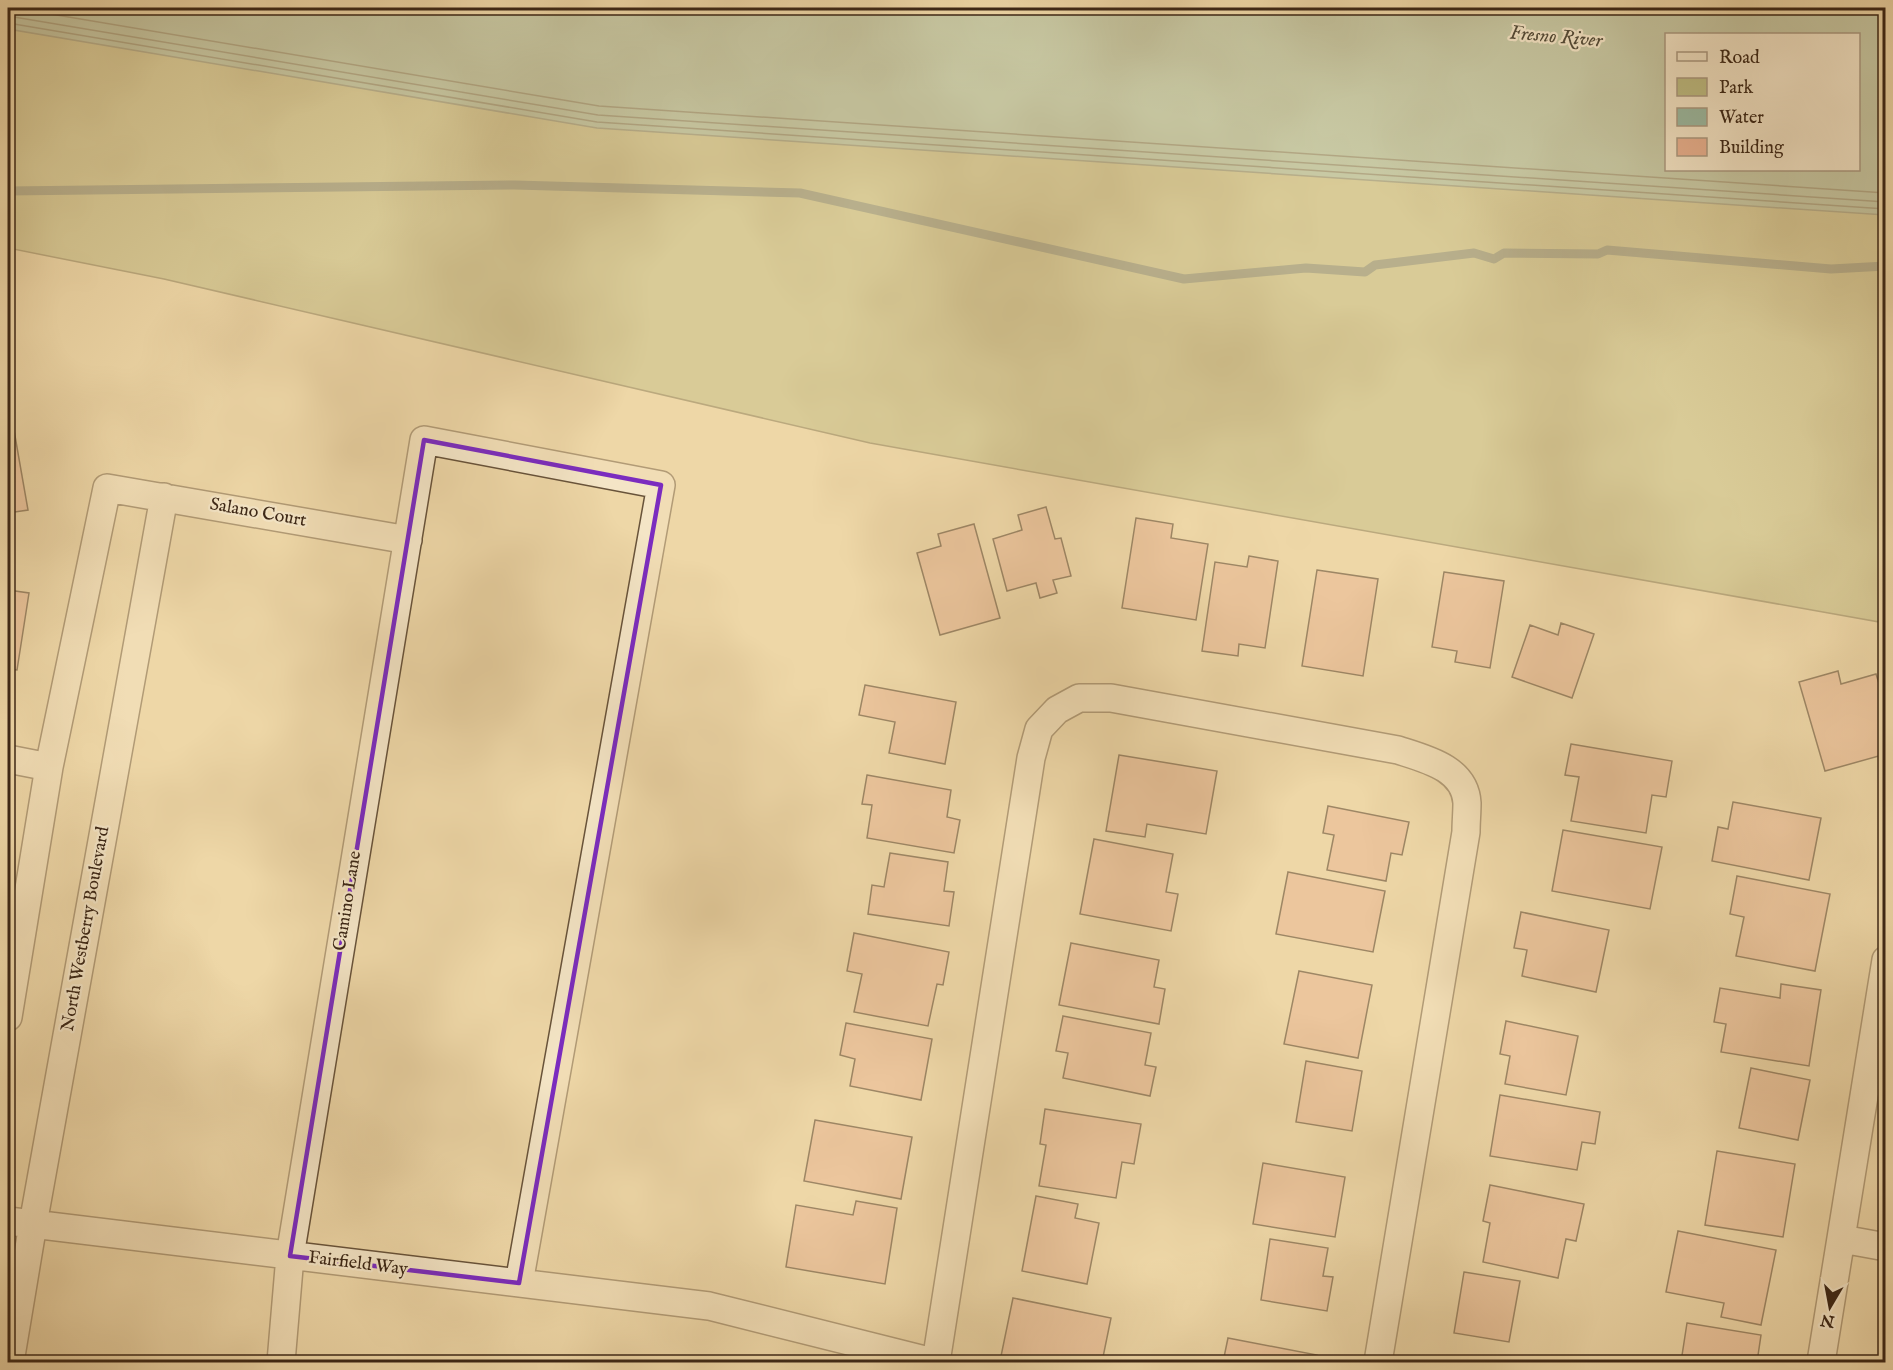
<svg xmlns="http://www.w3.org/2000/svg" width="1893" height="1370" font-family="'IM FELL English',serif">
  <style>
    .green { fill: #bebd83; stroke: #7d724c; stroke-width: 1.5; fill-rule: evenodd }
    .water { fill: #9bbaa2; stroke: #757f6a; stroke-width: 1.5; fill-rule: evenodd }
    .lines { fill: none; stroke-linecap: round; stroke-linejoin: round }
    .shore { stroke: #6c705c; stroke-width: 1.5 }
    .stream { stroke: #757f6a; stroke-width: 9 }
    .building { fill: #e9b190; stroke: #3c2716; stroke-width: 1.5 }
    .minor-casing { stroke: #68533a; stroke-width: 30 }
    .minor { stroke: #f4e5c6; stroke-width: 27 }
    .marked { fill: none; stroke: #7b2cbf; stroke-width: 4.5; stroke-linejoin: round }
    .labels { text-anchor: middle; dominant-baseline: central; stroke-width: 4.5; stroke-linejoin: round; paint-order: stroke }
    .street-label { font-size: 18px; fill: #3c2716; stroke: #f4e5c6 }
    .water-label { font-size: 20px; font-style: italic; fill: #544c39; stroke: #f4e5c6 }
  </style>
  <rect width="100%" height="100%" fill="#eed7a7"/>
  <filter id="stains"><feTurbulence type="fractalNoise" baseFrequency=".00333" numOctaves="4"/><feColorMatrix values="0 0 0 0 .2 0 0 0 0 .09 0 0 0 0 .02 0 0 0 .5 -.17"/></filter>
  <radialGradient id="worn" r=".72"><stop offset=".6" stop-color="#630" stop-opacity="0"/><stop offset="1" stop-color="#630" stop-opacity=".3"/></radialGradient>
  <path class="green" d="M8,8H1885V623L870,443L164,279L8,248ZM1666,34H1858V170H1666Z"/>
  <path class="water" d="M8,8H1885V215L597,128L8,29ZM1666,34H1858V170H1666Z"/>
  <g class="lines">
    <path class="shore" d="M15,8L599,106L1886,193
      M8,16L598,115L1886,202
      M8,23L597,122L1886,209"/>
    <path class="stream" d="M8,191L515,185L800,193L1184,279L1306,268L1365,272L1375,265L1474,253L1494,259L1504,253L1598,254L1607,250L1831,269L1886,266"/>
  </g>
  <path class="building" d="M8,396L28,510L8,513Z
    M1046,507L1055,539L1061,538L1071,576L1053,580L1057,593L1040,598L1036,583L1007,591L993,539L1022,530L1018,515Z
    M1136,518L1173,524L1171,538L1208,544L1196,620L1122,608Z
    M974,524L1000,618L940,635L917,553L941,546L938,534Z
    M1249,556L1278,561L1265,648L1239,644L1238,656L1202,651L1215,562L1247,567Z
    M1317,570L1378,579L1363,676L1302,666Z
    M1444,572L1504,581L1490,668L1455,662L1457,651L1432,647Z
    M8,590L29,593L17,670L8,669Z
    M1561,623L1594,634L1572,698L1512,677L1530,625L1558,635Z
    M1838,671L1841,684L1876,674L1886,706V754L1825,771L1799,682Z
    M865,685L956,702L945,764L889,753L895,722L859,715Z
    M1571,744L1672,761L1666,797L1652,795L1646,833L1571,821L1579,777L1565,775Z
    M1119,755L1217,771L1206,834L1147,824L1145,837L1106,831Z
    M867,775L951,790L947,817L960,820L954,853L867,838L872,805L862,804Z
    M1733,802L1821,818L1809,880L1712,861L1718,827L1728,829Z
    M1328,806L1409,822L1402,855L1391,853L1386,881L1327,870L1334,835L1323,833Z
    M1563,830L1662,847L1650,909L1552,891Z
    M1094,839L1173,854L1166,892L1178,894L1171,931L1080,914Z
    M890,853L948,862L944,891L954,892L949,926L868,914L872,885L884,887Z
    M1288,872L1385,891L1373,952L1276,934Z
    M1737,876L1830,894L1815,971L1736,956L1744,917L1730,914Z
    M1521,912L1609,930L1596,992L1522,976L1527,950L1514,948Z
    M854,933L949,952L943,985L937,984L928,1026L854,1012L862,974L847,971Z
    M1071,943L1159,960L1154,987L1165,989L1159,1024L1059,1005Z
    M1299,971L1372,985L1358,1058L1284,1044Z
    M1781,984L1821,990L1809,1066L1721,1052L1726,1024L1714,1022L1720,988L1780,998Z
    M1063,1016L1151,1033L1145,1065L1156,1067L1150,1096L1063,1078L1068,1053L1056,1051Z
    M1506,1021L1578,1036L1566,1095L1505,1084L1510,1056L1500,1054Z
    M846,1023L932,1039L921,1100L850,1086L855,1059L840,1055Z
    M1306,1061L1362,1071L1352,1131L1296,1122Z
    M1751,1068L1810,1080L1798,1140L1739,1128Z
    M1500,1095L1600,1112L1595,1144L1582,1142L1577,1170L1490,1156Z
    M1045,1109L1141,1124L1134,1164L1122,1162L1116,1198L1039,1186L1046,1145L1040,1144Z
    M815,1120L912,1137L901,1199L804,1181Z
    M1717,1151L1795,1164L1783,1237L1705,1225Z
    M1263,1163L1345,1177L1335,1237L1253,1224Z
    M1490,1185L1584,1204L1576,1241L1566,1239L1558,1278L1483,1262L1490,1223L1483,1221Z
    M1036,1196L1078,1204L1075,1218L1099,1223L1087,1284L1022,1271Z
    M856,1201L897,1208L885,1284L786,1267L796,1205L853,1215Z
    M1678,1231L1776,1250L1761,1325L1721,1317L1724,1303L1666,1292Z
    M1270,1239L1328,1248L1323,1276L1333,1277L1327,1311L1261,1300Z
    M1464,1272L1520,1281L1509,1342L1454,1333Z
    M1013,1298L1111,1318L1102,1362L1000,1361Z
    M1687,1323L1761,1335L1757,1362H1681Z
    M1228,1338L1317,1355L1315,1362H1223Z"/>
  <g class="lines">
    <g class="minor-casing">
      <path id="minor" d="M8,759L49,767
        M8,1017L49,767L107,488L408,540
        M8,1221L709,1306L933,1362
        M1842,1239L1886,1247
        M10,1362L33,1224L164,497
        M281,1362L290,1256L424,440L661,485L519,1283
        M936,1362L1031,758L1039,729L1057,710L1079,698H1111L1398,750C1426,759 1465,768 1467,803C1467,813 1466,822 1466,832L1378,1362
        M1821,1362L1886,960"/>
    </g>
    <use href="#minor" class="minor"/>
  </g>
  <path d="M0 0H1893V1370H0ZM424,440L661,485L519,1283L290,1256Z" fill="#eed7a7" fill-opacity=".55" fill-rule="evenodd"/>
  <path class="marked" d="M424,440L661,485L519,1283L290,1256Z"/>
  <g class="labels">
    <g class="street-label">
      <text transform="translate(258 513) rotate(10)">Salano Court</text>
      <text transform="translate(348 901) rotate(-81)">Camino Lane</text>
      <text transform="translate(86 929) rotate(-80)">North Westberry Boulevard</text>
      <text transform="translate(358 1264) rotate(7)">Fairfield Way</text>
    </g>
    <g class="water-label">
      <text transform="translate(1556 37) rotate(5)">Fresno River</text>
    </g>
  </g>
  <rect width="1893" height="1370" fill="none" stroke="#eed7a7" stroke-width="30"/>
  <rect x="9" y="9" width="1875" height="1352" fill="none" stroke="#3c2716" stroke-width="3"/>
  <rect x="15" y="15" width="1863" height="1340" fill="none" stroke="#3c2716" stroke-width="1.5"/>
  <rect x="1665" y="33" width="195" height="138" fill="#f4e5c6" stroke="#aa9980" stroke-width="1.5"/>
  <rect x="1677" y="52" width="30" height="9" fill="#f4e5c6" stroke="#aa9980" stroke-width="1.5"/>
  <text x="1719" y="63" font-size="18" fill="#3c2716">Road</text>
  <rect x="1677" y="78" width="30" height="18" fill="#bebd83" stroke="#aa9980" stroke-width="1.5"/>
  <text x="1719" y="93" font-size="18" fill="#3c2716">Park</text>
  <rect x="1677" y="108" width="30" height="18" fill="#9bbaa2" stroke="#aa9980" stroke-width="1.5"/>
  <text x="1719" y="123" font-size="18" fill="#3c2716">Water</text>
  <rect x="1677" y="138" width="30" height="18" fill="#e9b190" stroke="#aa9980" stroke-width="1.5"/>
  <text x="1719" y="153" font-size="18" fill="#3c2716">Building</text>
  <g transform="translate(1830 1307) rotate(190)" stroke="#f4e5c6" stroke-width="4.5" paint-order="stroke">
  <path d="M0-4.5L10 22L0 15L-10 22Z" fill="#3c2716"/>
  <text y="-9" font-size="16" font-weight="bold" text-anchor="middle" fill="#3c2716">N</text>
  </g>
  <rect width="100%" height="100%" filter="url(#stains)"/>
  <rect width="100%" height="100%" fill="url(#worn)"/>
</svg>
